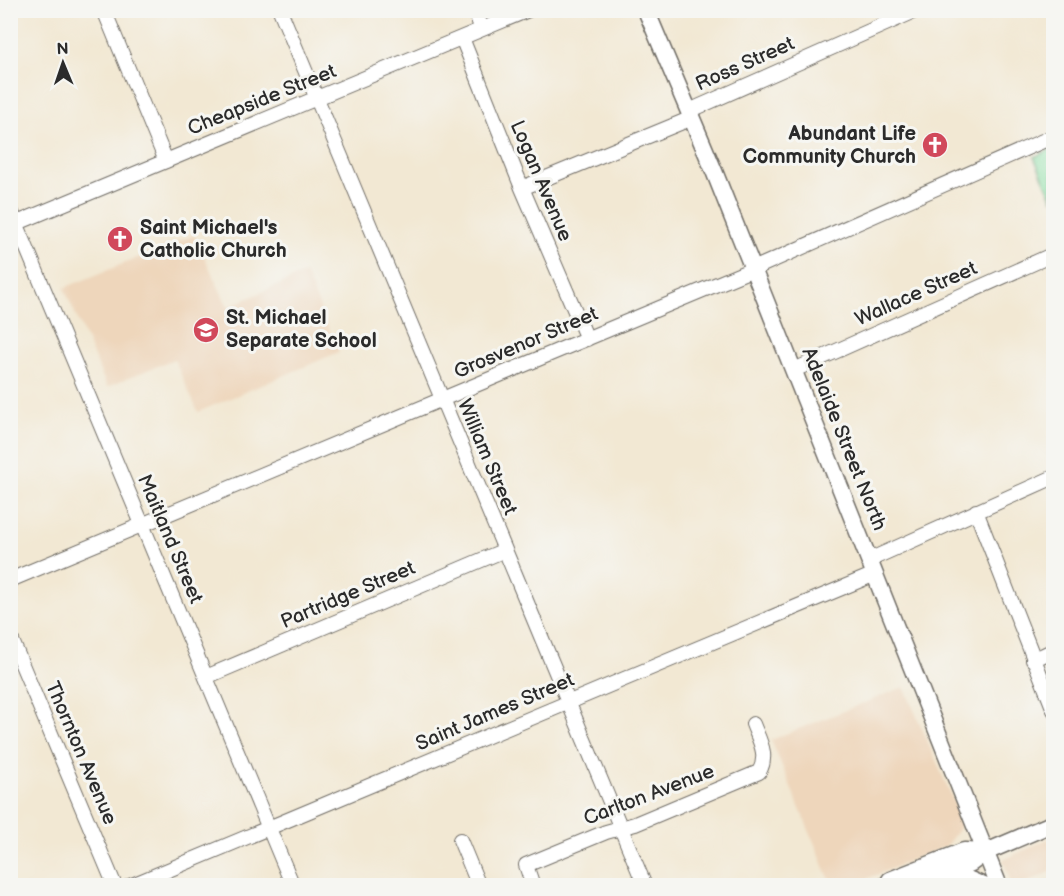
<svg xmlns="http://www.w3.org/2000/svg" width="1064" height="896" font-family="'Balsamiq Sans',sans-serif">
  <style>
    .built { fill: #eed6bb }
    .green { fill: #88dfa4; stroke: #5a8568; stroke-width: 1.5 }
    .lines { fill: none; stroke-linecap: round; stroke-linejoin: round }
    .minor-casing { stroke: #716d66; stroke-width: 16 }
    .major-casing { stroke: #716d66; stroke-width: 19 }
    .minor { stroke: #fff; stroke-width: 14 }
    .major { stroke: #fff; stroke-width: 16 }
    .labels { text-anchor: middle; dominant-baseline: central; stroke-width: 6; stroke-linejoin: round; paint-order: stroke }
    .street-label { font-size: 20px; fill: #2b2b2b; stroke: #f6f6f2 }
    .poi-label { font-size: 20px; font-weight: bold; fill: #2b2b2b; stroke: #f6f6f2; text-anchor: start }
  </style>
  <rect width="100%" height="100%" fill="#f6f6f2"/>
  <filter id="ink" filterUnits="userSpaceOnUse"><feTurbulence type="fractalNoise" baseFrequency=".0167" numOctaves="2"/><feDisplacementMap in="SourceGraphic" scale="12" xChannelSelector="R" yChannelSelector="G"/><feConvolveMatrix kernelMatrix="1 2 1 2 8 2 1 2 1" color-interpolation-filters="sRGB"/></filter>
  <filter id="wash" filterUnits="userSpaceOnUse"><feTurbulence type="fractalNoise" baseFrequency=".008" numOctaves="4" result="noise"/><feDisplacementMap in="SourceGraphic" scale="24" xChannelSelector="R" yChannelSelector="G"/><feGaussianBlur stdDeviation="1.35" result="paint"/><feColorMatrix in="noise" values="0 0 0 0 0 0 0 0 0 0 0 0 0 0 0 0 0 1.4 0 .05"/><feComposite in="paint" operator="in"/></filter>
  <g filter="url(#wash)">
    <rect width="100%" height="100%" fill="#f2e8d3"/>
    <path class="built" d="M194,235L228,307L305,273L339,352L198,412L174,359L107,387L64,288Z
      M904,687L963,823L946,846L852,885H832L771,740Z
      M1048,839L1053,851V871L1020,885H1012L1003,860Z"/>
    <path class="green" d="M1053,148V200L1034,157Z"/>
  </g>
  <g filter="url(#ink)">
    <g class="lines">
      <g class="minor-casing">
        <path id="minor" d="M104,10L166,161
          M280,10L645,886
          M474,10L482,29
          M462,38L522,188L587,339
          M689,111L917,10
          M522,188L692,118
          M10,208L293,886
          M10,226L528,10
          M794,370L1054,254
          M976,511L1054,710
          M869,560L1054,477
          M10,580L753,269L1054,136
          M10,636L115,886
          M1033,660L1054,650
          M206,677L505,550
          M460,840L479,886
          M130,886L875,574
          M533,886L526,865L606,832L635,824L759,772C769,755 759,740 753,724"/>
      </g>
      <g class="major-casing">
        <path id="major" d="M646,10L714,171L999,886
          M944,876H961L984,886
          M887,886L890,880L964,851L986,852
          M915,886L971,863L986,852L1054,823"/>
      </g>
      <use href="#minor" class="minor"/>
      <use href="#major" class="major"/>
    </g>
  </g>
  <defs>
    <g id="church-disc" transform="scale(1.35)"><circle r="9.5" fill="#d1495b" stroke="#f6f6f2"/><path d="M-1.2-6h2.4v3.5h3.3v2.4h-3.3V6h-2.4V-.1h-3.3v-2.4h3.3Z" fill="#fff"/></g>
    <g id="school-disc" transform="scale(1.35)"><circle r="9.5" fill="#d1495b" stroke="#f6f6f2"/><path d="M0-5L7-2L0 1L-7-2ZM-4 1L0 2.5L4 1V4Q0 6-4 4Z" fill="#fff"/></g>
  </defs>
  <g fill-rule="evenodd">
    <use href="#church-disc" x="935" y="145"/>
    <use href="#church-disc" x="120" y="239"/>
    <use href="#school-disc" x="206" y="330"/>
  </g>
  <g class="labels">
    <g class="street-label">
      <text transform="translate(745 64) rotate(-24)">Ross Street</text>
      <text transform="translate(262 100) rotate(-22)">Cheapside Street</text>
      <text transform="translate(541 181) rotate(67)">Logan Avenue</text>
      <text transform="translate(916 294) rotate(-24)">Wallace Street</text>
      <text transform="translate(526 343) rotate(-23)">Grosvenor Street</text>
      <text transform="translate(844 439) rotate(68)">Adelaide Street North</text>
      <text transform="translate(487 457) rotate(67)">William Street</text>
      <text transform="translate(170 539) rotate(67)">Maitland Street</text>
      <text transform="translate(348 595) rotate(-23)">Partridge Street</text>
      <text transform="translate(495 712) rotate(-23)">Saint James Street</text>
      <text transform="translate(81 753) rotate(67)">Thornton Avenue</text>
      <text transform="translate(649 795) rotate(-21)">Carlton Avenue</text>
    </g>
    <g class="poi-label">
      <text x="916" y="134" text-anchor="end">Abundant Life<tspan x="916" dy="23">Community Church</tspan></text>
      <text x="140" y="228">Saint Michael's<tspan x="140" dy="23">Catholic Church</tspan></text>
      <text x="226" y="318">St. Michael<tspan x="226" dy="23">Separate School</tspan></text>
    </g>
  </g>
  <rect width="1064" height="896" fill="none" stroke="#f6f6f2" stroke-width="36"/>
  <g transform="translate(63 63) rotate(358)" stroke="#f6f6f2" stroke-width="4.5" paint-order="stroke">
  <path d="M0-4.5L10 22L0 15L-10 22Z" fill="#2b2b2b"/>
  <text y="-9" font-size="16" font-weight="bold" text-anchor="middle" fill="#2b2b2b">N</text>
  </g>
</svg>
